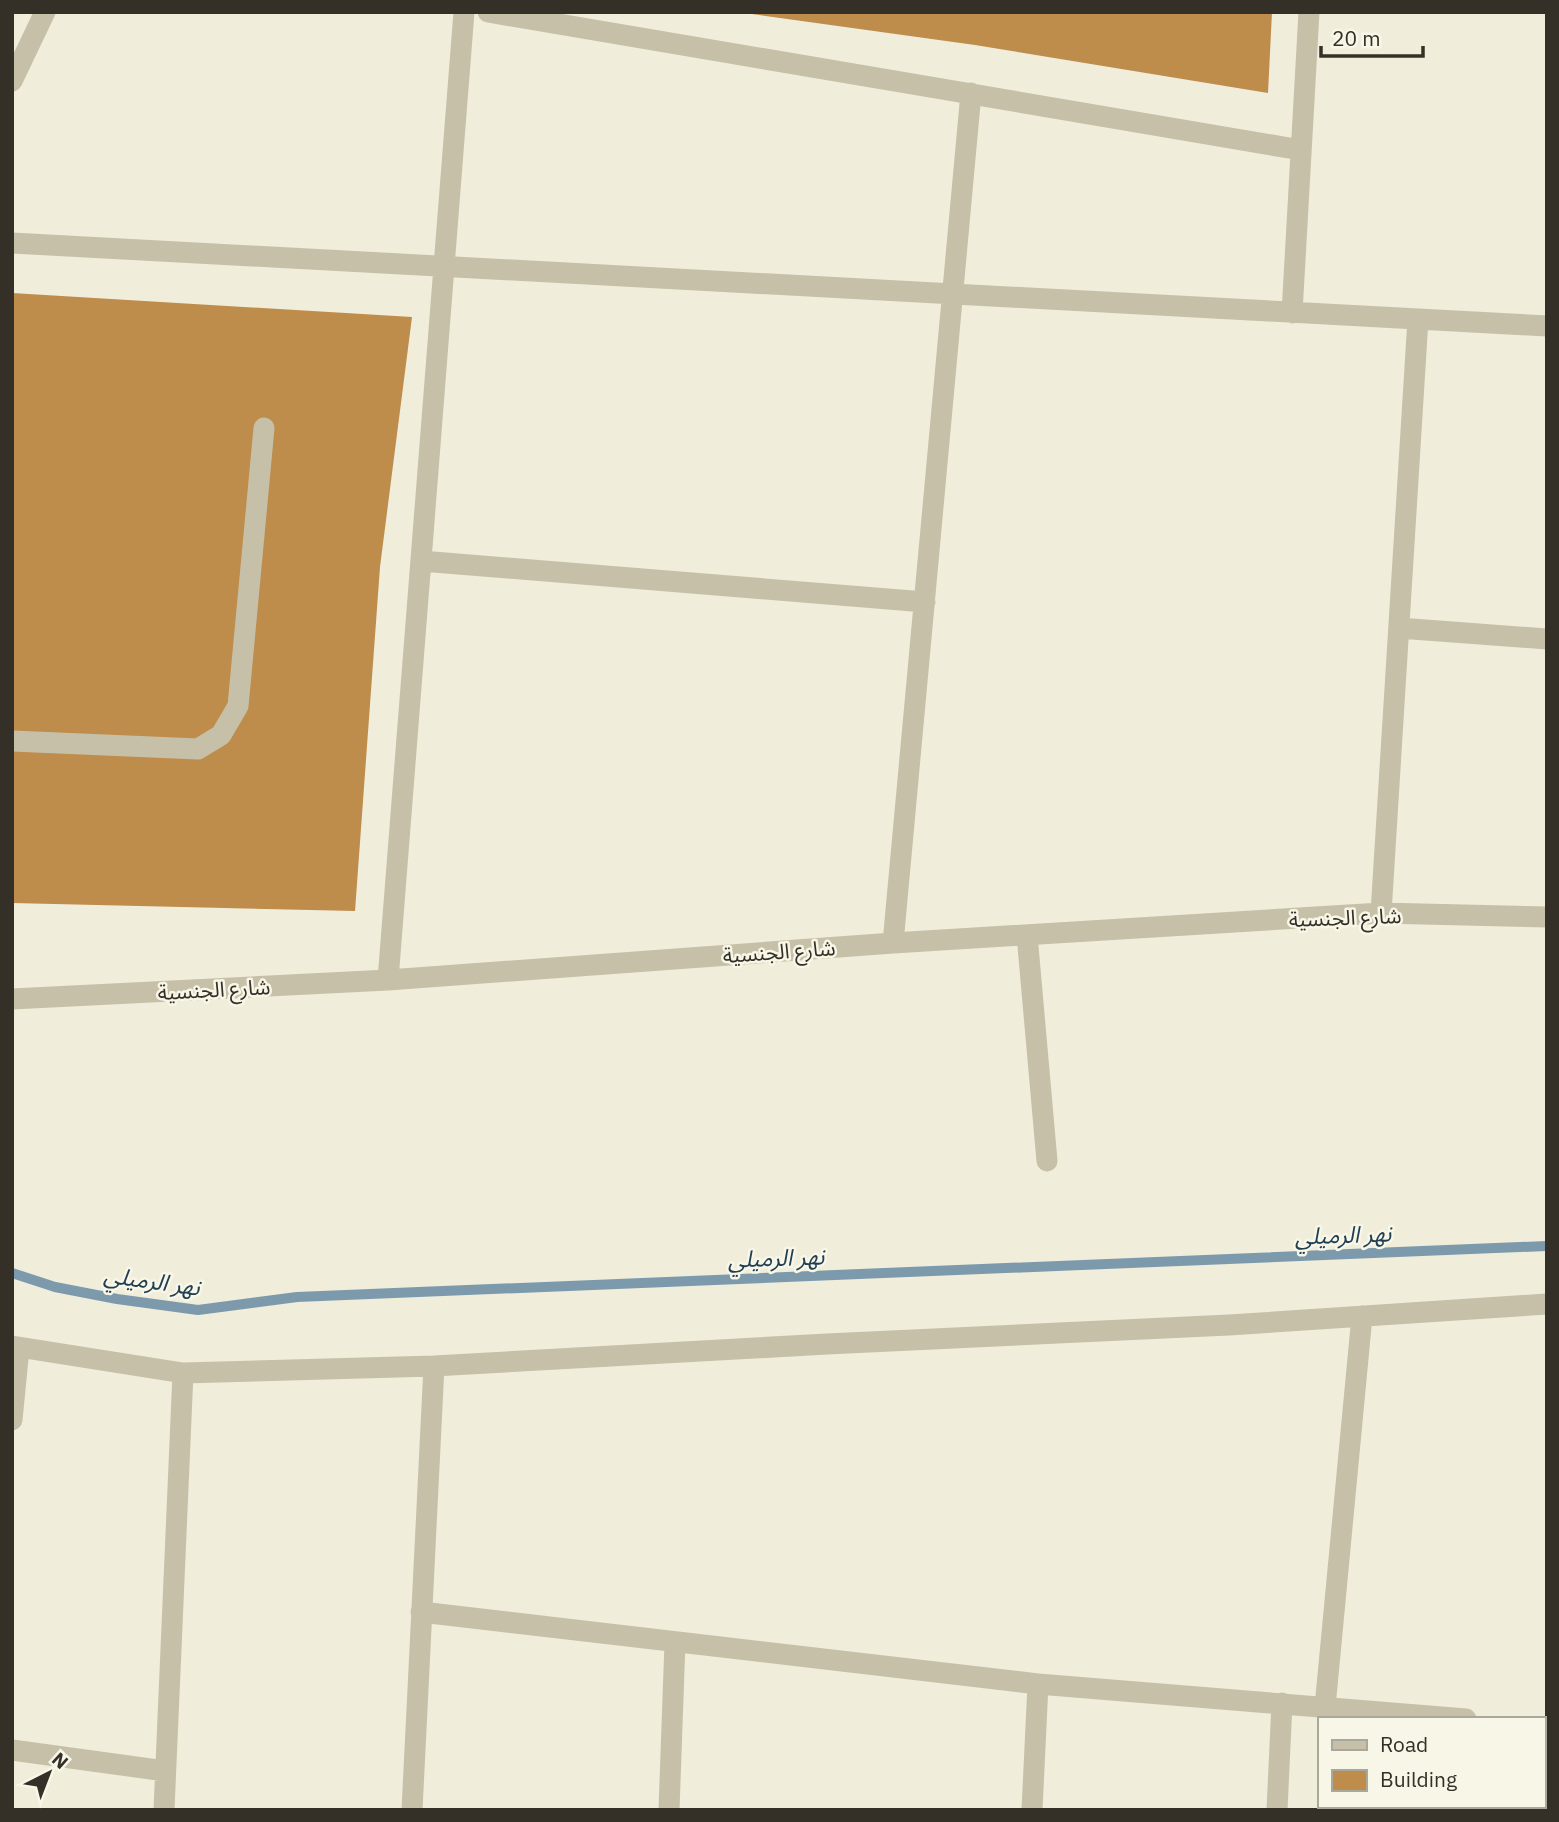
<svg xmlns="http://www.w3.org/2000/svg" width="1559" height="1822" font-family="'IBM Plex Sans','Noto Sans Arabic',sans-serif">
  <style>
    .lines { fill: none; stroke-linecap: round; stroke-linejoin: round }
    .stream { stroke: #7c9aab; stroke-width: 10 }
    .building { fill: #be8c4b }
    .minor { stroke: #c7c0a8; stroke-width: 21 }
    .labels { text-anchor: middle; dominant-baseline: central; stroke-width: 5; stroke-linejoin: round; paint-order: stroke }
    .street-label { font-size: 21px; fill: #343028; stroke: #f8f6e7 }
    .water-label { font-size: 23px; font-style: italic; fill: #203f53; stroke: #f8f6e7 }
  </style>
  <rect width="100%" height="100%" fill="#f0eddb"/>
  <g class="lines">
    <path class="stream" d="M12,1273L55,1287L117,1299L198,1310L297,1297L1547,1246"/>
  </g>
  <path class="building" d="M752,12H1272L1268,93L975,45L752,14Z
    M12,293L412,317L380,567L355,911L12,903Z"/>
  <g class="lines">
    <path class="minor" d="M488,12L1301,150
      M12,81L45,12
      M12,243L1547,326
      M1292,313L1309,12
      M421,561L925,602
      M1399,628L1547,639
      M12,741L198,749L221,735L238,706L264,428
      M1381,913L1418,319
      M1027,935L1047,1161
      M893,943L971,93
      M388,980L464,12
      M12,999L388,980L893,943L1381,913L1547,917
      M12,1346L183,1373L434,1366L827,1344L1229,1325L1547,1304
      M12,1420L19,1348
      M421,1612L1038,1684L1466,1719
      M1325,1707L1362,1316
      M1543,1728H1547
      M12,1750L165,1771
      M164,1810L183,1373
      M412,1810L434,1366
      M669,1810L675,1642
      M1032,1810L1038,1684
      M1277,1810L1282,1703"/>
  </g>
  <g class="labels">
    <g class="street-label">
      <text transform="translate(1345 917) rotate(-2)">شارع الجنسية</text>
      <text transform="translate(779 951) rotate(-4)">شارع الجنسية</text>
      <text transform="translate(214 989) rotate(-3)">شارع الجنسية</text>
    </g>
    <g class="water-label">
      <text transform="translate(1343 1234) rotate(-2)">نهر الرميلي</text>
      <text transform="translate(776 1257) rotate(-2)">نهر الرميلي</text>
      <text transform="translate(152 1280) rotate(8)">نهر الرميلي</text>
    </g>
  </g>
  <rect width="1559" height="1822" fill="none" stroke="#343028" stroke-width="28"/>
  <rect x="1318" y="1717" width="228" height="91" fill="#f8f6e7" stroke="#aaa79b" stroke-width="2"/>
  <rect x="1332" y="1740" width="35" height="10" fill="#c7c0a8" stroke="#aaa79b" stroke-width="2"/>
  <text x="1380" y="1752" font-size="21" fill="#343028">Road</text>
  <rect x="1332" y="1770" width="35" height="21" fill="#be8c4b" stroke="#aaa79b" stroke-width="2"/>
  <text x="1380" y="1787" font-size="21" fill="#343028">Building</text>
  <g transform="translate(49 1773) rotate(42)" stroke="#f8f6e7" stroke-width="5" paint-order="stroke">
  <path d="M0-5L12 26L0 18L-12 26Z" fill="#343028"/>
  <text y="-10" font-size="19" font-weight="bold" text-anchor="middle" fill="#343028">N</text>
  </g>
  <path d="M1321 46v10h102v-10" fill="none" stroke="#343028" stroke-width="3.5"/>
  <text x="1332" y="46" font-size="21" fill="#343028" stroke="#f8f6e7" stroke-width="5" paint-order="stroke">20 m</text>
</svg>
